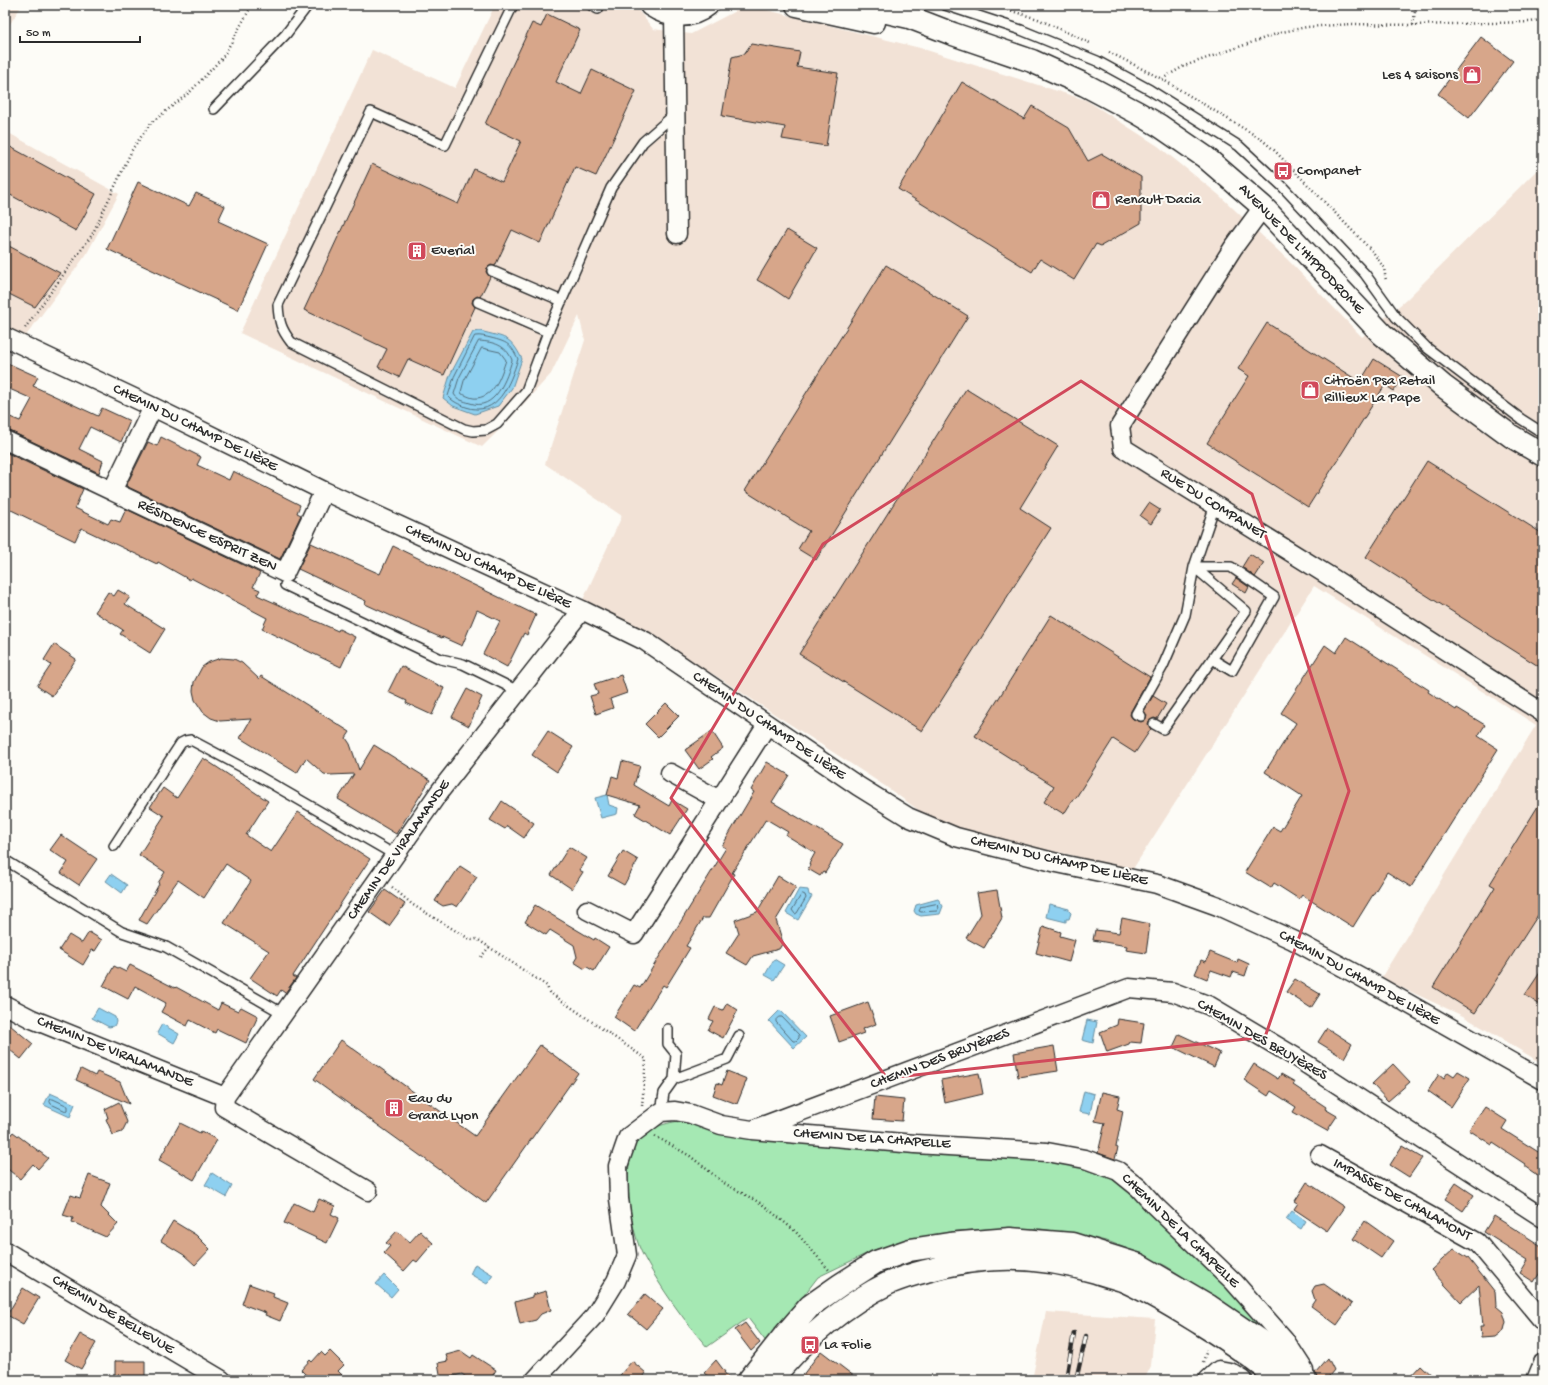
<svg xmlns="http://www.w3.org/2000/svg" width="1548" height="1385" font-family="'Gochi Hand',sans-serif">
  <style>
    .built { fill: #f2e2d6 }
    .green { fill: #a5e8b3; stroke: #688a6f }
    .water { fill: #8ed0f0; stroke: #668ea1 }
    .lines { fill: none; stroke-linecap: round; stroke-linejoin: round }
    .shore { stroke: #536d7a; stroke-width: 1 }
    .building { fill: #d7a68a; stroke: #2b2b2b }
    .service-casing { stroke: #2b2b2b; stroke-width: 12 }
    .minor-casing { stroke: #2b2b2b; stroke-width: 21 }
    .secondary-casing { stroke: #2b2b2b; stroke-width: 25 }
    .path { stroke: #2b2b2b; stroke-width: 2.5; stroke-dasharray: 1 3; stroke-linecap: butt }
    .service { stroke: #fdfcf7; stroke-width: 9 }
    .minor { stroke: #fdfcf7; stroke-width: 18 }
    .secondary { stroke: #fdfcf7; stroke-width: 22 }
    .rail-casing { stroke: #2b2b2b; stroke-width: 4.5 }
    .rail { stroke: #fdfcf7; stroke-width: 3; stroke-dasharray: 9; stroke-linecap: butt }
    .marked { fill: none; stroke: #d1495b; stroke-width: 3; stroke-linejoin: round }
    .labels { text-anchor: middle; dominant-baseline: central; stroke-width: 4; stroke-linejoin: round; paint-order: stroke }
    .poi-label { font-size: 15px; fill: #2b2b2b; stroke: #fdfcf7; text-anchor: start }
    .street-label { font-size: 15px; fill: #2b2b2b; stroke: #fdfcf7 }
  </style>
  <rect width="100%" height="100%" fill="#fdfcf7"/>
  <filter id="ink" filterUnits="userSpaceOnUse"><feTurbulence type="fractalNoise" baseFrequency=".025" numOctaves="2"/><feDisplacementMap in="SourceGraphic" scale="8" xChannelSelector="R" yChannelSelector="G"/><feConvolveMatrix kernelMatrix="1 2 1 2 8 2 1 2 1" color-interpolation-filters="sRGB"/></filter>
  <g filter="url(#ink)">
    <path class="built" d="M5,5H22L5,32Z
      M495,5H634L653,29L691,34L747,5L920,48L1086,100L1158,146L1219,195L1288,260L1362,337L1406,300L1543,164V1064L1463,1016L1381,978L1536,725L1314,586L1131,872L1071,855L975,834L931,819L885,786L713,674L580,606L622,516L545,464L585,340L579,316L551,374L505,424L482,447L240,333L372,50L455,88Z
      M5,131L119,194L86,255L25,337L5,327Z
      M1046,1312L1155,1319L1151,1366L1144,1380H1032Z"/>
    <path class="green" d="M679,1121L740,1138L1061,1161L1115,1177L1236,1293L1282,1349L1225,1304L1194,1284L1166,1266L1133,1251L1110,1242L1085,1236L1041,1229L1006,1228L957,1231L909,1240L874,1250L818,1277L767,1343L748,1318L707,1347C685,1322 660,1287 644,1257C630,1232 622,1170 634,1144C641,1130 665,1123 679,1121Z"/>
    <path class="water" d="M480,331C505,338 510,335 522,359L512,388L498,406L475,414L453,406L443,398L450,375L473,332Z
      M607,795L609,805L618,808L617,814L601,818L595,798Z
      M111,874L127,885L122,893L106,881Z
      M799,889L808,890L809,895L812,896L798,920L786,913Z
      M938,899L943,906L940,914L921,916L916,914L914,911L916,905Z
      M1049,904L1069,909V911L1071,913L1069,919H1066V922L1046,917Z
      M774,959L784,965L774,980L765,975Z
      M98,1008L115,1017L116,1022L114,1026L109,1027L92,1018Z
      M780,1010L806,1037L794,1048L769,1021Z
      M1087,1020L1097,1022L1093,1043L1082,1040Z
      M162,1024L179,1034L174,1043L157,1033Z
      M1084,1091L1094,1094L1090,1114L1079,1112Z
      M50,1093L75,1104L70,1117L44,1105Z
      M212,1173L232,1186L226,1197L205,1185Z
      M1292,1211L1306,1221L1301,1229L1286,1219Z
      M475,1264L493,1275L487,1284L470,1274Z
      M384,1275L398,1289L391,1297L376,1284Z"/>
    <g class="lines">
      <path class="shore" d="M475,336C481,335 486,337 491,338C507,342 511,344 518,359C510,383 498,418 466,407C459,404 453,402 448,396L454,377Z
        M479,341C494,342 506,345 512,360C507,378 495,412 470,403C464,401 457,400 454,394L459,378Z
        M482,348L500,352L506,360C501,375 495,396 477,398C472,399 466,395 462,394L461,392L464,381Z
        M803,894L805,895L806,898L797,913L795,914L792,910L801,895Z
        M936,904L939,907L937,911L921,912L919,911L921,907Z
        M779,1017H782L799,1035V1038L796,1041H793L776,1022V1020Z
        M51,1099H53L68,1106V1110L66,1111L51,1104L50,1102Z"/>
    </g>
    <path class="building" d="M547,14L580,30L556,82L581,94L592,70L636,91L596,176L575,167L540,243L512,230L495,266L491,265L487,268L486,272L490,277L480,297L477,296L473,299L472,303L475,307L444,375L408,359L399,377L378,367L387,349L304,310L372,164L458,204L474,169L502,182L521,141L485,124L532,23L541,27Z
      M1481,37L1513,61L1469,118L1438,94Z
      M751,44L800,52L797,67L838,73L826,146L782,139L785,127L722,116L732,57L744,54Z
      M962,82L1024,119L1032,106L1069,128L1088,161L1102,154L1141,177V223L1101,246L1096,244L1074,280L1040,259L1032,272L898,189Z
      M5,144L96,194L76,231L5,192Z
      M138,182L189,206L196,193L225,206L218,221L268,244L238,310L107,249Z
      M787,230L817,248L788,299L773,289L757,280Z
      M5,244L60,273L35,307L5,292Z
      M886,265L968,316L816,560L798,549L809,531L745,491Z
      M1267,323L1360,382L1374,359L1403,377L1394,391L1385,385L1308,507L1207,443L1249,376L1238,369Z
      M5,362L38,377L33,386L98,416L102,408L130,421L121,442L90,427L79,449L103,461L99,473L10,431L5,430V415L20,421L32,399L5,387Z
      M966,389L1058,446L1020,508L1051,528L922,731L799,654Z
      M161,437L201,457L197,465L229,480L233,471L300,505L297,513L301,515L280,559L126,486L148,442L157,446Z
      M5,452L83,489L75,508L108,524L111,519L120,522L126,509L260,573L253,587L260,590L257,595L338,631L339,629L355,637L341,667L262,629L267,618L191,578L190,580L158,562L157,564L81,528L75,541L5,507Z
      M1427,461L1543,534V669L1366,557Z
      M1149,503L1160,510L1151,524L1140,516Z
      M311,543L380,574L393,546L536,615L527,635L524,633L507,667L483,654L500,621L477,610L462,646L442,637V638L400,620L365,604L366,601L298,569Z
      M1250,554L1264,563L1255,577L1242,567Z
      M1236,578L1249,587L1246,593L1232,584Z
      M118,590L130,597L125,604L165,629L150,653L120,634L123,630L95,612L108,592L114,596Z
      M1051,615L1150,677L1131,711L1130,715L1133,719L1141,722L1145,720L1147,716L1144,711L1153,696L1166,704L1157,719L1154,718L1149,721L1148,724L1151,729L1135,753L1113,739L1075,799L1074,798L1064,814L1044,802L1054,786L975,736Z
      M1346,637L1429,690L1428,692L1456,710L1457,708L1485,725L1478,736L1498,749L1411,887L1387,872L1353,927L1302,895L1299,899L1274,883L1271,888L1245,872L1273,827L1280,831L1302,796L1265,772L1296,723L1281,713L1325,645L1336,653Z
      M54,644L76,659L52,696L37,686L51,665L44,660Z
      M221,658L234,659L242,663L259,679L261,676L350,732L346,738L350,744L359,770L374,745L430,780L396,834L338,799L354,774L330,775L324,774L306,758L297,773L240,738L251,719L220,721L211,718L203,712L195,700L193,691L194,682L202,667L209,662Z
      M401,666L444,688L432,715L406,703L407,701L388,692Z
      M621,675L627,693L610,699L613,708L596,714L590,696L598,694L594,684Z
      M467,689L482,697L469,726L452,717Z
      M666,703L679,716L658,737L645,724Z
      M548,731L573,747L557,772L532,755Z
      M712,731L723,748L711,757L713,759L699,769L685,750Z
      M203,758L268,801L246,835L271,852L298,812L370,859L293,976L296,978L285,993L281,990L277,996L250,978L269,951L224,923L251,881L226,864L204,898L178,880L147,924L139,920L159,884L158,883L165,872L139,855L164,816L150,807L163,788L177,798Z
      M622,761L640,766L634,785L669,806L672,800L687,809L670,835L635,814L640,805L607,795L612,776L618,778Z
      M767,762L789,775L772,802L843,844L825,873L823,872L820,876L808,869L810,865L809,864L815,853L786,835L788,832L766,819L732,873L734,874L709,918H703L686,946L690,948L666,987L663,985L634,1031L614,1017L634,985L640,988L726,848L722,846L754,792L751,790Z
      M1543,798V918L1538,915L1475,1013L1433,987L1495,887L1490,884Z
      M502,801L534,823L524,838L507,826L505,829L490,820Z
      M61,835L97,859L79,885L61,873L68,862L50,850Z
      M569,847L587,858L579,870L583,872L572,889L551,875Z
      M623,851L638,860L624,885L608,876Z
      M460,866L477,877L457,907L452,904L443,906L435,901L447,882H449Z
      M778,876L796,887L776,920L783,943L779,949L753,956L747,965L726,953L739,933L735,920L757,912Z
      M385,890L405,904L389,926L369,912Z
      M997,890L1002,918L984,948L966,938L981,914L977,893Z
      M535,905L594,940L595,938L609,947L594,971L587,967L585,969L574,962L577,957L574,945L550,930L546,935L525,922Z
      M1122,918L1150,924L1146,953L1126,950L1127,946L1093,940L1095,930L1119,933Z
      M1043,926L1061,932L1060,936L1075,940L1069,962L1036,953Z
      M89,932L102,940L95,951L92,950L83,965L59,950L69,935L82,943Z
      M1210,952L1237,963L1238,959L1249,964L1245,976L1233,972L1231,977L1211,970L1207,979L1195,974L1201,960L1206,962Z
      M130,965L175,988L176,987L218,1010L221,1003L238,1011L241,1007L258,1016L246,1043L217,1029L215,1033L190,1020L187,1026L161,1012L166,1003L135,986L128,999L103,986L114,966L126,972Z
      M1543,968V1007L1525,995Z
      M1295,979L1320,994L1311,1008L1286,992Z
      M868,1002L876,1024L862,1029L864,1033L839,1042L830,1016Z
      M727,1003L738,1010L723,1038L708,1030L713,1021L709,1019L715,1007L723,1010Z
      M1118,1019L1144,1023L1141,1043L1130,1042L1129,1044L1107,1052L1100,1032L1117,1025Z
      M5,1021L33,1044L21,1059L5,1046Z
      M1327,1028L1352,1044L1344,1058L1318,1042Z
      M1179,1034L1220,1053L1214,1067L1173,1047Z
      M341,1040L475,1136L540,1045L578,1073L486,1203L314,1079Z
      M1054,1046L1058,1071L1018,1077L1014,1053Z
      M1254,1064L1278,1079L1281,1074L1295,1082L1293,1085L1326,1107L1325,1109L1337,1116L1327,1131L1293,1112L1296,1107L1271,1091L1268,1096L1244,1080Z
      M1393,1064L1410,1082L1388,1101L1372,1084Z
      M81,1069L95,1076L97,1072L120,1082L129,1104L76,1080Z
      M727,1071L747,1079L737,1104L713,1095L717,1083L722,1085Z
      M1458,1071L1470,1078L1451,1107L1428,1091L1439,1074L1444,1078L1448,1072L1454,1076Z
      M979,1073L983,1094L945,1103L941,1080Z
      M1102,1092L1120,1096L1117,1109L1123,1111L1116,1147L1118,1148L1115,1159L1098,1153L1105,1123L1095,1121Z
      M875,1097L904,1100L902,1121L873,1119Z
      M119,1102L127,1122L122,1132L113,1135L106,1119L108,1118L105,1109Z
      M1485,1107L1507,1121L1502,1129L1543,1155V1179L1524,1166L1525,1164L1493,1143L1492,1145L1469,1130Z
      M180,1123L200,1133L201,1131L217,1140L194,1180L159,1160Z
      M13,1132L48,1158L38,1169L33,1164L20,1179L5,1167V1142Z
      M1402,1146L1422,1158L1409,1177L1390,1165Z
      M89,1175L110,1183L101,1207L118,1224L106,1237L72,1222L73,1218L63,1215L71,1195L80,1198Z
      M1307,1182L1344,1207L1327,1231L1294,1209L1298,1203L1295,1201Z
      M1456,1183L1474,1195L1463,1211L1445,1199Z
      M319,1199L335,1206L331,1214L339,1218L327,1243L284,1223L294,1203L313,1212Z
      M1494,1216L1543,1247V1268L1534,1282L1520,1273L1528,1260L1484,1232Z
      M173,1221L196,1235L210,1249L195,1265L184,1255L161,1241Z
      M1365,1221L1393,1241L1381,1258L1353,1239Z
      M397,1231L410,1242L420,1231L433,1243L417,1262L414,1260L404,1271L384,1253L390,1246L386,1243Z
      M1454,1249L1468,1258L1495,1292L1496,1306L1503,1312L1506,1322L1504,1330L1495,1337L1481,1338L1480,1326H1483L1479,1285L1461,1302L1431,1270Z
      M249,1284L274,1293L273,1297L288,1303L280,1321L265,1315L266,1313L242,1304Z
      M1324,1284L1352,1304L1337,1325L1311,1306L1315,1300L1312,1291L1315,1286Z
      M23,1288L39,1298L23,1324L7,1315Z
      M546,1291L551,1310L541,1314L536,1320L520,1324L515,1302L532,1297V1295Z
      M645,1294L663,1309L646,1329L628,1314Z
      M745,1323L760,1343L751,1351L735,1330Z
      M80,1334L96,1343L81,1369L65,1360Z
      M330,1351L344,1365L338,1371L347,1380H311L301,1370L310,1360L312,1362L321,1352L325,1356Z
      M461,1351L471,1358L473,1355L496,1370L490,1380H470L462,1374L441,1379L438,1363L448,1361L446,1355Z
      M821,1351L859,1380H799Z
      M1328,1358L1334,1370L1326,1380H1317L1315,1373Z
      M716,1360L725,1372H724L730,1380H712L704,1373Z
      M115,1361H145V1380H115Z
      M632,1361L646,1373L641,1380H616Z
      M1421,1365L1437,1380H1407Z"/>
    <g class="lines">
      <g class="service-casing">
        <path id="service" d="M513,5L445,145L371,112L278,305C279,322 281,329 291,342L464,429L473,431L486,430L497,424L526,391L548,332L611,188L643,142L675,114
          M591,5L598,9
          M945,5L1021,30L1097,61L1150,90L1239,146L1281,185L1365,274L1396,317L1426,347L1521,419L1543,433
          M214,109L286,34L308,5
          M492,271L562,301
          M478,302L548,332
          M1194,567H1231L1274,597L1232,671L1212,659
          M285,585L441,659L463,664L518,691
          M1141,716L1136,714L1163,666L1185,615L1194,567L1215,505
          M1154,724L1163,729L1246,611L1194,567
          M114,846L181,743L185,741L191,740L253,773L395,855
          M5,860L122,932L166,947L284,1014
          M674,1079L727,1059L739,1036
          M661,1112L664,1093L674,1079L676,1054L668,1044V1029"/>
      </g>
      <g class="minor-casing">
        <path id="minor" d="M674,15L677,234
          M1263,207L1233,248L1120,426L1123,448L1329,576L1543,713
          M5,337L153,407L324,491L582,610L645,641L858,786L908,817L956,837L1057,863L1157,884L1218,906L1293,940L1363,978L1543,1080
          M5,440L112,491L153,407
          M112,491L285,573L324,491
          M670,773L719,800
          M587,910L634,934L767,725
          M5,1005L32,1019L225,1097
          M757,1128L1129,988L1173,992L1210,1006L1297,1058L1543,1218
          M1320,1155L1477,1242L1543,1321
          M368,1191L224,1107L225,1097L440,791L582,610
          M5,1251L222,1380
          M535,1380L595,1315L616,1281L627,1255L619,1199L618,1166L628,1137L661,1112L675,1111L691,1114L721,1125L752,1130L915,1144L1047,1152L1085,1159L1118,1171L1139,1188L1154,1205L1234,1282L1284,1339L1304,1370V1379
          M1208,1380L1219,1370L1230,1372L1243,1380
          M1536,1380L1543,1363"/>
      </g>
      <g class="secondary-casing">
        <path id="secondary" d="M651,5C669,17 690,19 707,5
          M797,5L874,22
          M856,5L909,17L953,34L1032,61L1085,85L1138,113L1160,126L1205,157L1263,207L1382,334L1443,386L1511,436L1543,455
          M749,1380L784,1336L810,1306L840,1285L876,1262L910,1250L949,1244L1010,1239L1072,1244L1139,1265L1209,1306L1266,1345L1305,1380
          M771,1380C803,1341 843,1305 889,1283C901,1278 914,1274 926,1271C985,1254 1037,1255 1096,1272C1104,1275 1113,1277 1122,1280C1150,1292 1175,1308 1201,1324C1227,1340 1256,1359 1279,1380"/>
      </g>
      <path class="path" d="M992,5L1038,19L1092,44
        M1413,25L1416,5
        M1109,52L1162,79L1261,139L1274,150L1373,252L1384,268L1386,281
        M1162,79L1184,66L1282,32L1307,27L1351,24L1413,25L1531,22L1543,19
        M25,328L92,235L133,148L151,123L190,92L223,57L252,5
        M392,887L413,905L471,940L477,939L547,986L549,992L646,1059L642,1106
        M481,957L489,947
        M655,1136L690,1156L724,1183L762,1204L795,1231L829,1270
        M1203,1362L1207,1350"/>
      <use href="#service" class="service"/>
      <use href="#minor" class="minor"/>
      <use href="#secondary" class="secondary"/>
      <g class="rail-casing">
        <path id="rail" d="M1066,1380L1074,1333
          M1076,1380L1086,1336"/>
      </g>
      <use href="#rail" class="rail"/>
    </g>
  </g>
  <path class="marked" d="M1081,381L1252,494L1349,791L1265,1037L887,1078L671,798L823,544Z"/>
  <defs>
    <g id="shop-square" transform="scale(1)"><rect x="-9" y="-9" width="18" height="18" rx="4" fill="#d1495b" stroke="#fdfcf7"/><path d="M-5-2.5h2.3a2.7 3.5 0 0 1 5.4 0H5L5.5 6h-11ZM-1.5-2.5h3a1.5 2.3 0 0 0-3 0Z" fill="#fff"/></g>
    <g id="bus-square" transform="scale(1)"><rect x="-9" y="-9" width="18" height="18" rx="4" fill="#d1495b" stroke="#fdfcf7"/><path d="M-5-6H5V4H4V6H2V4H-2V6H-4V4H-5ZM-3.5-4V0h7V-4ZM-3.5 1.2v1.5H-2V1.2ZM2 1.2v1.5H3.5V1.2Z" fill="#fff"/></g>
    <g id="building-square" transform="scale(1)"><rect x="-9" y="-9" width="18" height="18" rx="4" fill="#d1495b" stroke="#fdfcf7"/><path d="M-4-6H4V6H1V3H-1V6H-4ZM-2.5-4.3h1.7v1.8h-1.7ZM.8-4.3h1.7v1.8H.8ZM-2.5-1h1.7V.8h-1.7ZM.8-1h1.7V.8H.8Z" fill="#fff"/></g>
  </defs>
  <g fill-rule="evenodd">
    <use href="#shop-square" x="1472" y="75"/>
    <use href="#bus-square" x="1283" y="171"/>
    <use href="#shop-square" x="1101" y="200"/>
    <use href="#building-square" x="417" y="251"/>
    <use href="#shop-square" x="1310" y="390"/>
    <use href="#building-square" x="394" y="1108"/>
    <use href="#bus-square" x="810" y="1345"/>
  </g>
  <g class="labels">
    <g class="poi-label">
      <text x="1458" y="75" text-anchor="end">Les 4 saisons</text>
      <text x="1297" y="171">Companet</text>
      <text x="1115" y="200">Renault Dacia</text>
      <text x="431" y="251">Everial</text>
      <text x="1324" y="381">Citroën Psa Retail<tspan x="1324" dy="17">Rillieux La Pape</tspan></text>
      <text x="408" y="1099">Eau du<tspan x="408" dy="17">Grand Lyon</tspan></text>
      <text x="824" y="1345">La Folie</text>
    </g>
    <g class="street-label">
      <text transform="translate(1301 249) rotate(46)">AVENUE DE L'HIPPODROME</text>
      <text transform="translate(195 428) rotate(26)">CHEMIN DU CHAMP DE LIÈRE</text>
      <text transform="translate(1213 504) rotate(32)">RUE DU COMPANET</text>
      <text transform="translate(207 536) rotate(25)">RÉSIDENCE ESPRIT ZEN</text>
      <text transform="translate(488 567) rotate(25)">CHEMIN DU CHAMP DE LIÈRE</text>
      <text transform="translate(769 726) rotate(34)">CHEMIN DU CHAMP DE LIÈRE</text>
      <text transform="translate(399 850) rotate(-55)">CHEMIN DE VIRALAMANDE</text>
      <text transform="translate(1059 861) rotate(13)">CHEMIN DU CHAMP DE LIÈRE</text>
      <text transform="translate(1359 978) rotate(29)">CHEMIN DU CHAMP DE LIÈRE</text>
      <text transform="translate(1262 1040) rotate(30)">CHEMIN DES BRUYÈRES</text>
      <text transform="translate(115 1052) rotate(22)">CHEMIN DE VIRALAMANDE</text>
      <text transform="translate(940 1059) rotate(-21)">CHEMIN DES BRUYÈRES</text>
      <text transform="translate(872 1139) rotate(4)">CHEMIN DE LA CHAPELLE</text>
      <text transform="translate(1402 1200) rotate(29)">IMPASSE DE CHALAMONT</text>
      <text transform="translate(1180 1231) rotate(44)">CHEMIN DE LA CHAPELLE</text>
      <text transform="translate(113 1315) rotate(31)">CHEMIN DE BELLEVUE</text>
    </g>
  </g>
  <rect width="1548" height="1385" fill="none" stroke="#fdfcf7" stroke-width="20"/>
  <rect x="10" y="10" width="1528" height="1365" fill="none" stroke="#2b2b2b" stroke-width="1.5" filter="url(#ink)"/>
  <path d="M20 36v6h120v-6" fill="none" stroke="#2b2b2b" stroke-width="2"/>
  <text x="26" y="36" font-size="12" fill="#2b2b2b" stroke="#fdfcf7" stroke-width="3" paint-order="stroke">50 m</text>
</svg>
